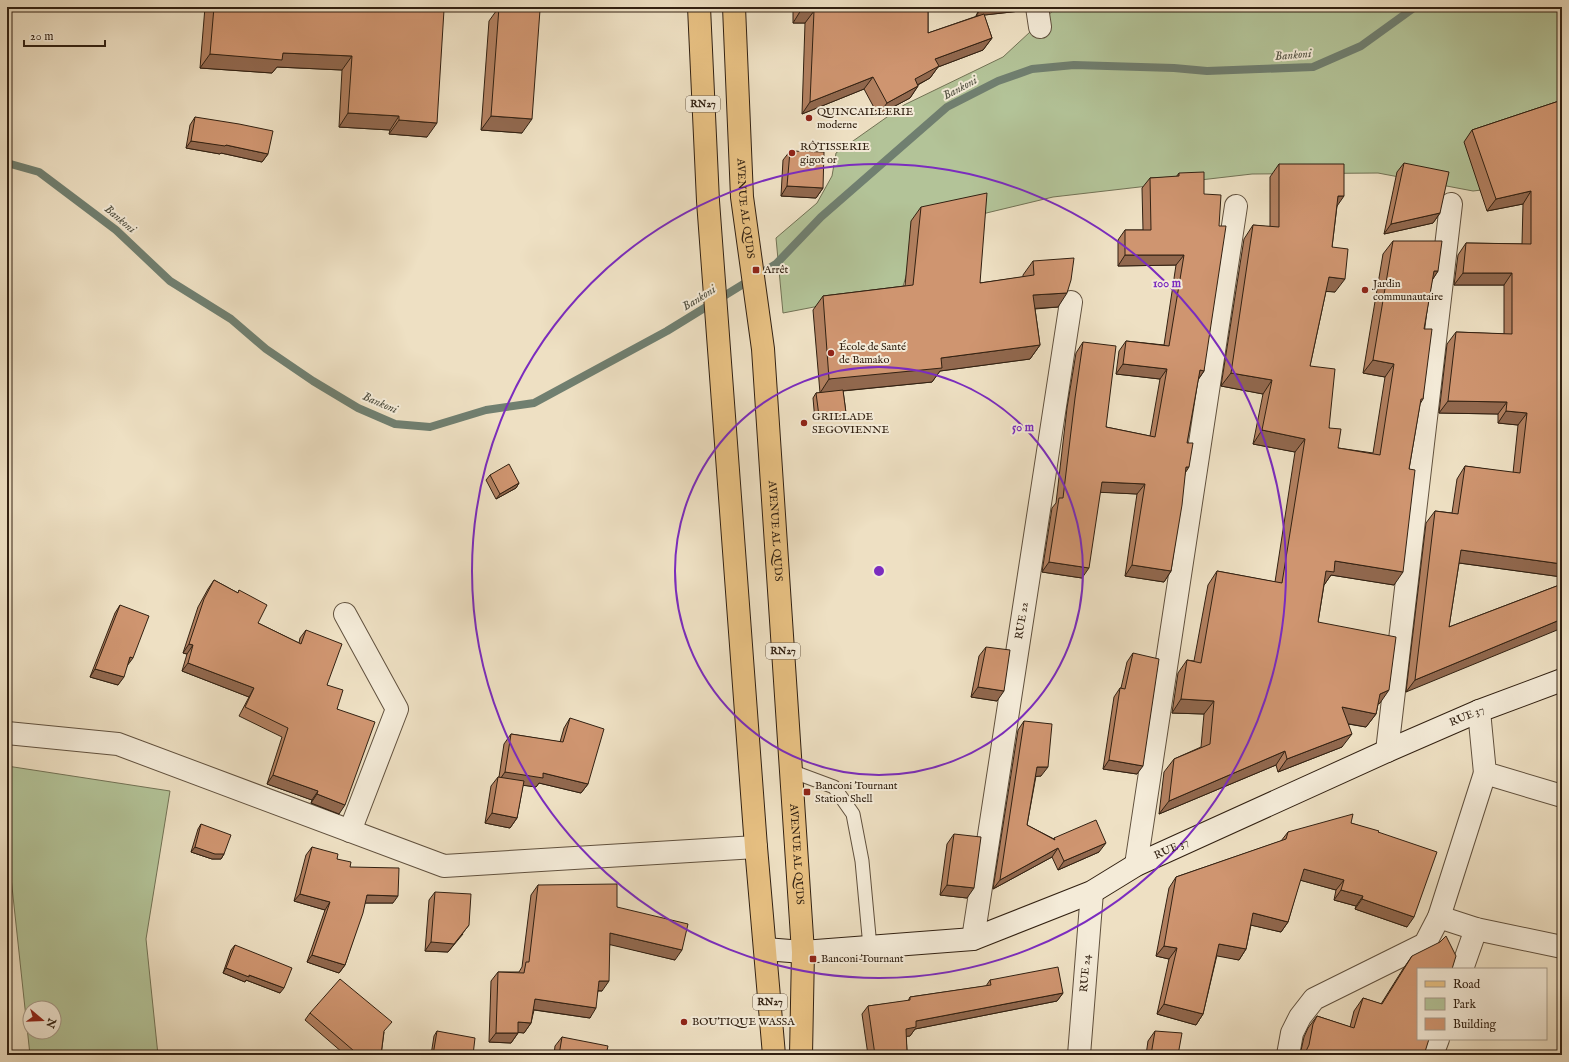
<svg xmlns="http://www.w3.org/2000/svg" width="1569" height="1062" font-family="'IM FELL English',serif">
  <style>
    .green { fill: #b3c398; stroke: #727255; fill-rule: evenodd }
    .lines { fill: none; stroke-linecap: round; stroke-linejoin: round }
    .stream { stroke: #707f70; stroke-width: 8 }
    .service-casing { stroke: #61513e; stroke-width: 15 }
    .minor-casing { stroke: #61513e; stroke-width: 24 }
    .secondary-casing { stroke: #322112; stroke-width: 24 }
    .primary-casing { stroke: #322112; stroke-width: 24 }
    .service { stroke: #f4ebd8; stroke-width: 13 }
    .minor { stroke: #f4ebd8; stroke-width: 22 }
    .secondary { stroke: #f4ebd8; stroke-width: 22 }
    .primary { stroke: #e7c082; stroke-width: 22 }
    .rail-casing { stroke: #322112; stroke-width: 4.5 }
    .rail { stroke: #f4ebd8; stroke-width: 3; stroke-dasharray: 9; stroke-linecap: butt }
    .wall { fill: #b28060; stroke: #322112 }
    .shaded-wall { fill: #91684e; stroke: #322112 }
    .building { fill: #cf9570; stroke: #322112 }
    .ring { fill: none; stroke: #7b2cbf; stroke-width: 2 }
    .poi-dot { fill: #8f2418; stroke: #f4ebd8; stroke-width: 1.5 }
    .labels { text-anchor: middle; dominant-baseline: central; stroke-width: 4; stroke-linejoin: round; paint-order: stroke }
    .shield { fill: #f4ebd8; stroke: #6c5e4d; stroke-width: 1 }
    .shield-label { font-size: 10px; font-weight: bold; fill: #322112 }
    .poi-label { font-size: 11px; fill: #322112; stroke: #f4ebd8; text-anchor: start }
    .street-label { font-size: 11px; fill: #322112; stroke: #f4ebd8 }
    .water-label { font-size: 12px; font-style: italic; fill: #515041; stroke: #f4ebd8 }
    .centre { fill: #7b2cbf; stroke: #f4ebd8; stroke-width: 2 }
    .ring-label { font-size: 12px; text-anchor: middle; font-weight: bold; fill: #7b2cbf; stroke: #f4ebd8; stroke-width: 4; stroke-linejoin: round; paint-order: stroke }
  </style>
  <rect width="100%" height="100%" fill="#eee0c3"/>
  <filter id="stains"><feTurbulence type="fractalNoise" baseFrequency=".005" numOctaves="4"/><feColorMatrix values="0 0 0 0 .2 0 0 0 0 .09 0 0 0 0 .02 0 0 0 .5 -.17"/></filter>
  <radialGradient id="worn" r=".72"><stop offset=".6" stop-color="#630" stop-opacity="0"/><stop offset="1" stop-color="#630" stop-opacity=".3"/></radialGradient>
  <path class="green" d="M1057,7H1562V104L1491,124L1490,189L1473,191L1378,173L1252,174L1053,197L924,228L916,242L902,290L783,313L776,238L817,203L832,176L836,153L904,105L1003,57Z
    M7,766L170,791L146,939L158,1055H30L7,840ZM30,1008H54V1032H30Z"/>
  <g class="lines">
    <path class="stream" d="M7,163L39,172L116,230L170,281L231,319L266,349L313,381L358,408L395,424L430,427L486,410L534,403L667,331L776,264L821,217L947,107L998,81L1032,69L1074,65L1174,68L1207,71L1313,67L1361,46L1415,7"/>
    <g class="service-casing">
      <path id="service" d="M791,771L834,787L853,814L862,861L870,947"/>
    </g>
    <g class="minor-casing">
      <g id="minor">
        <path d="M1037,7L1040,27"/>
        <path d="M345,614L397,709L350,831"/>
        <path d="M1479,711L1485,773L1562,796"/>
        <path d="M7,733L118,744L444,866L756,847"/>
        <path d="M1387,751L1451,204"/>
        <path d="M1136,865L1236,206"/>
        <path d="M1439,917L1476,929L1562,947"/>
        <path id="s1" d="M973,939L1071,302"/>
        <path d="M1462,969L1476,929"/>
        <path id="s2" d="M1079,1055L1092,892"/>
        <path d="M1288,1055L1292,1033L1300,1017L1314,999L1425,944L1439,917L1485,773"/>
        <path d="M1432,1055L1438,1039"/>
      </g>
    </g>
    <g class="secondary-casing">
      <g id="secondary">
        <path id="s3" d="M765,949L803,952L973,939L1092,892L1136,865L1387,751L1479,711L1562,680"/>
      </g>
    </g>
    <g class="primary-casing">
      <g id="primary">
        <path d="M699,7L708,201L756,847L774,1055"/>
        <path id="s4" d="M734,7L742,197L763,349L803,952L801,1055"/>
      </g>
    </g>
    <use href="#service" class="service"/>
    <use href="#minor" class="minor"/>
    <use href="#secondary" class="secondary"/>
    <use href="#primary" class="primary"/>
    <g class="rail-casing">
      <path id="rail" d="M7,13V7"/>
    </g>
    <use href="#rail" class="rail"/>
  </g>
  <path class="wall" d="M205,7H422L427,137L389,134L390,130L339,127L342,70L277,67L272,73L200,68Z
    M499,7L522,133L481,130L489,21Z
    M793,7H928V33L980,15L976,16L980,7H1023L1020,11L984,15L992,38L983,50L938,67L930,78L918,85V86L910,98L878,115L864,89L802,114L805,23H793Z
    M1562,100V577L1459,563L1449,627L1562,584L1406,692L1426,523L1435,511L1452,513L1457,479L1465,466L1513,473L1518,425L1498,423V414L1439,413L1447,344L1456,332L1504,334V285H1454L1458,255L1466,243L1522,244L1523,204L1487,211L1464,142L1472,130Z
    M195,117L268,154L262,162L221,153L220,154L186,148L190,125Z
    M790,151L823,188L816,198L781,196L783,160Z
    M1404,163L1440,213L1433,223L1384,234L1397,172Z
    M1279,164L1337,206L1332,247L1335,292L1326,291L1310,366L1329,428L1338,448L1373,453L1385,377L1363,373L1383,254L1393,241L1438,271L1432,280L1424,329L1423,399L1420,404L1409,469L1394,585L1331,575L1324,585L1318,622L1380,703L1378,704L1376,714L1366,727L1348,724L1342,747L1278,772L1276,765L1159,814L1164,772L1174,759L1201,747L1204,714L1172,713L1178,673L1187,660L1194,661L1208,585L1217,571L1275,582L1295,452L1253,444L1263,394L1221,386L1244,239L1253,225L1270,227V177Z
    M1179,173L1204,371L1198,380L1187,443L1185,473L1171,571L1164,582L1125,576L1137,494L1100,492L1082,578L1042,572L1052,508L1056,503L1067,408L1076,353L1083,342L1106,427L1150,436L1160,379L1116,374L1119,351L1126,341L1164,345L1176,265L1118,266V240L1125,230H1143L1142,188L1150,178L1176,177Z
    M921,207L980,283L1023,277V275L1033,261L1058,307L1035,309L1040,345L1030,359L940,371L932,382L843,391L846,413L842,418L815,421L813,398L816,393H820L813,310L823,296L905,286L911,221Z
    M490,475L519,483L516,488L496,499L486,480Z
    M214,580L238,593L239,590L258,623L299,643L300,638L306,630L327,685L337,709L339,814L311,803L312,800L267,784L282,737L239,716L249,697L182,671L187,654L183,653L198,607L208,589Z
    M120,605L127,666L118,685L90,677L115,613Z
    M986,647L997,701L971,697L979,656Z
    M1133,653L1137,774L1103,769L1114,697L1120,688H1121L1127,662Z
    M570,718L588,784L581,793L539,783L536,787L523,785L517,818L510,828L485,823L491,786L498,777H499L504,744L511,734L560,742L564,728Z
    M1024,721L1041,776H1036L1027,825L1054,839V838L1099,852L1058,870L1052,857L993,889L1018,730Z
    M1351,823L1378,832L1407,927L1355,909L1356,906L1334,900L1336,890L1300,880L1288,922L1281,932L1251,925L1246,949L1239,960L1217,955L1203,1014L1196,1025L1157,1014L1169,959L1156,956L1169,888L1176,877L1281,841L1288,832Z
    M201,824L224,854L221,859H212L191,852L198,829Z
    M954,834L967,898L940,895L947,844Z
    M312,847L337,859L350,867L393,903H365L345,965L339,973L307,962L325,910L294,901L306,855Z
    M538,885L617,907L675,960L610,944L602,991H598L590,1018L534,1010L531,1023L524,1033L518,1032V1033L511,1043L489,1042L491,981L498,972H519L522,967L531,895Z
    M435,892L463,934L448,952L425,951L429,900Z
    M235,945L280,993L246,980L245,982L223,973L231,950Z
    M1412,956L1424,1055H1300L1304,1037L1308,1028L1317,1016L1350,1027L1354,1011L1363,998L1381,1004L1403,969Z
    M990,980L1063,993L1057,1001L915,1029L910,1036H906L907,1051L904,1055H868L862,1014L868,1006L908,1001L910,997L986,986Z
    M310,1013L384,1032L381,1055L343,1053L305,1020Z
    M437,1031L473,1055H431L434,1036Z
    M1155,1031L1178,1055H1146L1148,1041Z
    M562,1037L606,1055H554L555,1046Z"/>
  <path class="shaded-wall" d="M982,7H1023L1020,11L976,16Z
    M801,10L814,11L805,23H793Z
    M992,38L983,50L938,67L930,78L906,91L915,79L935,59Z
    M283,53L352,56L342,70L277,67L272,73L200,68L210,54Z
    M873,77L864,89L802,114L810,102Z
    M918,86L910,98L878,115L887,103Z
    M348,113L399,116L390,130L339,127Z
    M491,116L532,119L522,133L481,130Z
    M399,120L437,123L427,137L389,134Z
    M191,141L226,145L268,154L262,162L221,153L220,154L186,148Z
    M787,186L823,188L816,198L781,196Z
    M1531,191L1523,204L1487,211L1496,199Z
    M1338,196H1344L1335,209Z
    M1440,213L1433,223L1384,234L1391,224Z
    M1125,255H1184L1176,265L1118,266Z
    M1434,271H1438L1429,285Z
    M1463,273H1512L1504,285H1454Z
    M1329,277L1345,279L1335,292L1319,291Z
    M1067,293L1058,307L1024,309L1033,295Z
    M1040,345L1030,359L940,371L932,382L820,393L829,379L941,358Z
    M1373,360L1394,364L1385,377L1363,373Z
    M1123,364L1167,369L1160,379L1116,374Z
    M1200,370L1204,371L1197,381Z
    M1231,373L1272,380L1263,394L1221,386Z
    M1448,401L1507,402L1498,414L1439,413Z
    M1506,411L1527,413L1518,425L1498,423Z
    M846,413L842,418L815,421L819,416Z
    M1262,430L1305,439L1295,452L1253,444Z
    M1186,467H1189L1182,478Z
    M1102,482L1145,484L1137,494L1094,492Z
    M519,483L516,488L496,499L500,494Z
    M1461,550L1562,564V577L1452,562Z
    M1335,561L1403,572L1394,585L1331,575L1324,585L1317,584L1326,571Z
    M1049,562L1089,568L1082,578L1042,572Z
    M1132,565L1171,571L1164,582L1125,576Z
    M1562,619V628L1406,692L1415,680Z
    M189,644L193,645L187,654L183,653Z
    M130,657L133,658L127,666Z
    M188,663L254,688L249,697L182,671Z
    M95,669L124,677L118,685L90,677Z
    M978,687L1004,691L997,701L971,697Z
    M1389,690L1380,703L1370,707L1380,694Z
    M1181,699L1214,701L1204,714L1172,713Z
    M1342,707L1376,714L1366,727L1333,721Z
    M1352,734L1342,747L1278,772L1287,759Z
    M1285,751L1276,765L1159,814L1169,801Z
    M1109,760L1143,766L1137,774L1103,769Z
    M1037,767H1048L1041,776L1031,777Z
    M505,772L543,773L588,784L581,793L539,783L536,787L498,782Z
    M273,775L318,791L312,800L267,784Z
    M317,794L345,805L339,814L311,803Z
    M492,813L517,818L510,828L485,823Z
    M1106,843L1099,852L1058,870L1064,861Z
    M195,847L224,854L221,859H212L191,852Z
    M1058,848L1052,857L993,889L1000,880Z
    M1304,869L1344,880L1336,890L1296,879Z
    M947,885L974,888L967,898L940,895Z
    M1341,890L1363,896L1356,906L1334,900Z
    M300,894L330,902L325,910L294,901Z
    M367,895L398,896L393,903H361Z
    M1362,899L1414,917L1407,927L1355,909Z
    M1253,913L1288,922L1281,932L1246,924Z
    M469,925L448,952L425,951L431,942Z
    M610,933L682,950L675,960L603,943Z
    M1219,944L1246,949L1239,960L1212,955Z
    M1164,946L1177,948L1169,959L1156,956Z
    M312,955L345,965L339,973L307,962Z
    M226,968L249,975L284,988L280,993L246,980L245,982L223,973Z
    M599,981H609L602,991L593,990Z
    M1063,993L1057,1001L915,1029L910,1036L900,1037L906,1029L916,1021Z
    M535,999L596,1008L590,1018L529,1009Z
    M1164,1004L1203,1014L1196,1025L1157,1014Z
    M518,1022L531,1023L524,1033L512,1032Z
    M496,1033H518L511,1043L489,1042Z
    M907,1051L904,1055H884Z
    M1406,1051L1417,1055H1403Z"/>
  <path class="building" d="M214,7H422V8L444,10L437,123L399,120V116L348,113L352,56L283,53L282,60L210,54Z
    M499,7L540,10L532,119L491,116Z
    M801,7H928V33L984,14L992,38L935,59L939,66L915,79L918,86L887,103L873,77L810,102L814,11L801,10Z
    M1562,100V564L1461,550L1449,627L1562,584V619L1415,680L1435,511L1458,514L1465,466L1520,473L1527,413L1506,411L1507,402L1448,401L1456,332L1512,334V273H1463L1466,243L1531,244V191L1496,199L1472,130Z
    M195,117L239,124L273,131L268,154L226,145L225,146L191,141Z
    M790,151L824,152L823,188L787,186Z
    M1404,163L1449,172L1440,213L1391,224Z
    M1279,164H1344V196H1338L1332,247L1348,249L1345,279L1329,277L1310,366L1335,369L1329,428L1341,429L1338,448L1380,455L1394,364L1373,360L1393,241H1442L1438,271H1434L1424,329H1432L1423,399H1421L1409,469L1415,470L1403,572L1335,561L1334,572L1326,571L1318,622L1396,637L1389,690L1380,694L1376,714L1342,707L1352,734L1287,759L1285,751L1169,801L1174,759L1210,744L1214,701L1181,699L1187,660L1201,663L1217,571L1282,583L1305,439L1262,430L1272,380L1231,373L1253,225L1279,227Z
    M1204,172V194L1221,195L1219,226H1226L1204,371L1200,370L1187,443H1193L1189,467H1186L1182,505L1171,571L1132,565L1145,484L1102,482L1089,568L1049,562L1059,498H1063L1075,398L1083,342L1116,346L1106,427L1155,437L1167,369L1123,364L1126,341L1169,346L1184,255H1125V230H1151L1150,178L1179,176V173Z
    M987,193L980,283L1034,275L1033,261L1074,258L1071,280L1067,293L1033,295L1040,345L941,358L942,368L829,379L823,296L913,285L921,207Z
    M843,390L846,413L819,416L816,393Z
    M509,464L519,483L500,494L490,475Z
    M214,580L238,593L239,590L267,605L258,623L301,644L306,630L342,644L327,685L343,690L337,709L375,722L345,805L317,794L318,791L273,775L288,728L245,707L254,688L188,663L193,645L189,644L204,599Z
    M120,605L149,616L133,658L130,657L124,677L95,669Z
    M986,647L1010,650L1004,691L978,687Z
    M1133,653L1159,659L1143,766L1109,760L1120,688L1125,689Z
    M570,718L604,729L588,784L543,773V778L505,772L511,734L563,742Z
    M1024,721L1052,724L1048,767H1037L1027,825L1055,840L1054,838L1096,820L1106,843L1064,861L1058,848L1000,880Z
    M498,777L524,781L517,818L492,813Z
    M1353,814L1351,823L1379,831L1378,832L1437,852L1414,917L1362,899L1363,896L1341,890L1344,880L1304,869L1288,922L1253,913L1246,949L1219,944L1203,1014L1164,1004L1177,948L1164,946L1176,877L1286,839L1288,832Z
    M201,824L231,835L224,854H215L195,847Z
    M954,834L981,837L974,888L947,885Z
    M312,847L338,854L337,859L351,862L350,867L399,868L398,896L367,895L363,913L345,965L312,955L330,902L300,894Z
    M617,884V907L688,924L682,950L610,933L609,981H599L596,1008L535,999L531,1023L518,1022V1033H496L498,972L524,973L526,962H529L538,885Z
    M435,892L471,894L469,925L454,944L431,942Z
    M1446,936L1456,956L1452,969H1418V1039H1429L1424,1055H1417L1406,1051L1403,1055H1301V1054L1306,1051L1309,1045L1313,1024L1317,1016L1354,1028L1363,998L1382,1004L1412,956L1440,942Z
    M235,945L292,968L284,988L249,975V977L226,968Z
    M1058,967L1063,993L916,1021V1027L906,1029L907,1051L884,1055H875L868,1006L910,1000V997L991,985L990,980Z
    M340,979L392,1022L384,1031L381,1055H335L354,1051L310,1013Z
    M437,1031L475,1038L473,1055H433Z
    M1155,1031L1182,1033L1178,1055H1151Z
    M562,1037L608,1046L606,1055H559Z"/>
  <g class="ring">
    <circle cx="879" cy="571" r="204"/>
    <circle cx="879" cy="571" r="407"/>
  </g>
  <g class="poi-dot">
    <circle cx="809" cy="118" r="4"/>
    <circle cx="792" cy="153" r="4"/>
    <rect x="752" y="266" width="8" height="8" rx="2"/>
    <circle cx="1365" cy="290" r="4"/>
    <circle cx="831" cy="353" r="4"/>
    <circle cx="804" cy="423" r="4"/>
    <rect x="803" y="788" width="8" height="8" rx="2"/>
    <rect x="809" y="955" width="8" height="8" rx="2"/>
    <circle cx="684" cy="1022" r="4"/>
  </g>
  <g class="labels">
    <g class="shield">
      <rect x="686" y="96" width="34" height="16" rx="3"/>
      <rect x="766" y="643" width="34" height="16" rx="3"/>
      <rect x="753" y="994" width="34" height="16" rx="3"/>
    </g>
    <g class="shield-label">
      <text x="703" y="104">RN27</text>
      <text x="783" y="651">RN27</text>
      <text x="770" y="1002">RN27</text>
    </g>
    <g class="poi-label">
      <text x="817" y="112">QUINCAILLERIE<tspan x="817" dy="13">moderne</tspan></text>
      <text x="800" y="147">RÔTISSERIE<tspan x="800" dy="13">gigot or</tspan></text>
      <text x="764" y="270">Arrêt</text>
      <text x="1373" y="284">Jardin<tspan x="1373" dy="13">communautaire</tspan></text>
      <text x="839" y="347">École de Santé<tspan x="839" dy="13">de Bamako</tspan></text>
      <text x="812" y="417">GRILLADE<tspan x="812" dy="13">SEGOVIENNE</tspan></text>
      <text x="815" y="786">Banconi Tournant<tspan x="815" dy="13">Station Shell</tspan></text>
      <text x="821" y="959">Banconi Tournant</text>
      <text x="692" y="1022">BOUTIQUE WASSA</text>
    </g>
    <g class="street-label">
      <text stroke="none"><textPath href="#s4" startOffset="202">AVENUE AL QUDS</textPath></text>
      <text stroke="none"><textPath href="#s4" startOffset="526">AVENUE AL QUDS</textPath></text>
      <text stroke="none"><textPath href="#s1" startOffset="322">RUE 22</textPath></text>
      <text stroke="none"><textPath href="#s3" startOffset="751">RUE 37</textPath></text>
      <text stroke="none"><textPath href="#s3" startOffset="427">RUE 37</textPath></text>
      <text stroke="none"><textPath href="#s4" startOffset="850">AVENUE AL QUDS</textPath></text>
      <text stroke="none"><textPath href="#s2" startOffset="82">RUE 24</textPath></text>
    </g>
    <g class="water-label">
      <text transform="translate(1293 55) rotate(-5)">Bankoni</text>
      <text transform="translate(960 88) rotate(-28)">Bankoni</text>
      <text transform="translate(120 219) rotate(40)">Bankoni</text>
      <text transform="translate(699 298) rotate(-32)">Bankoni</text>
      <text transform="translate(380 403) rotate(23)">Bankoni</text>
    </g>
  </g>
  <circle cx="879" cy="571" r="6" class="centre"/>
  <g class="ring-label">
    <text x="1167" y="287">100 m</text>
    <text x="1023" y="431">50 m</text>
  </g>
  <rect width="1569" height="1062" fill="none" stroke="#eee0c3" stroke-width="24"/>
  <rect x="8" y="8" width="1553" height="1046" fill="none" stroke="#322112" stroke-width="2"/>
  <rect x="12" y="12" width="1545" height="1038" fill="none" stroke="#322112"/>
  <rect x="1417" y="968" width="130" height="72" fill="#f4ebd8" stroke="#a69a89"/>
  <rect x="1425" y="981" width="20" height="6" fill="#e7c082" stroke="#a69a89"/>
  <text x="1453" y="988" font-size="12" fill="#322112">Road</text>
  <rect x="1425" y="998" width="20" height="12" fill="#b3c398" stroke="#a69a89"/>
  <text x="1453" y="1008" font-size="12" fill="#322112">Park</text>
  <rect x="1425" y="1018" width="20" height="12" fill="#cf9570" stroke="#a69a89"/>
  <text x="1453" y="1028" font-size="12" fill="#322112">Building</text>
  <g transform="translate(42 1020) rotate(109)"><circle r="19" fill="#f4ebd8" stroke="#a69a89"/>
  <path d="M0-3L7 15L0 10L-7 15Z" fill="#8f2418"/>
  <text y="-6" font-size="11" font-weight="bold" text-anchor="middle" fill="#322112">N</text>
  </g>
  <path d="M24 40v6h81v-6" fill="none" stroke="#322112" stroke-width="2"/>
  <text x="30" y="40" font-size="12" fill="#322112" stroke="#f4ebd8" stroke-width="3" paint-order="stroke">20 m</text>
  <rect width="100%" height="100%" filter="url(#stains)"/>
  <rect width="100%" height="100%" fill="url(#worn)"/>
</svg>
